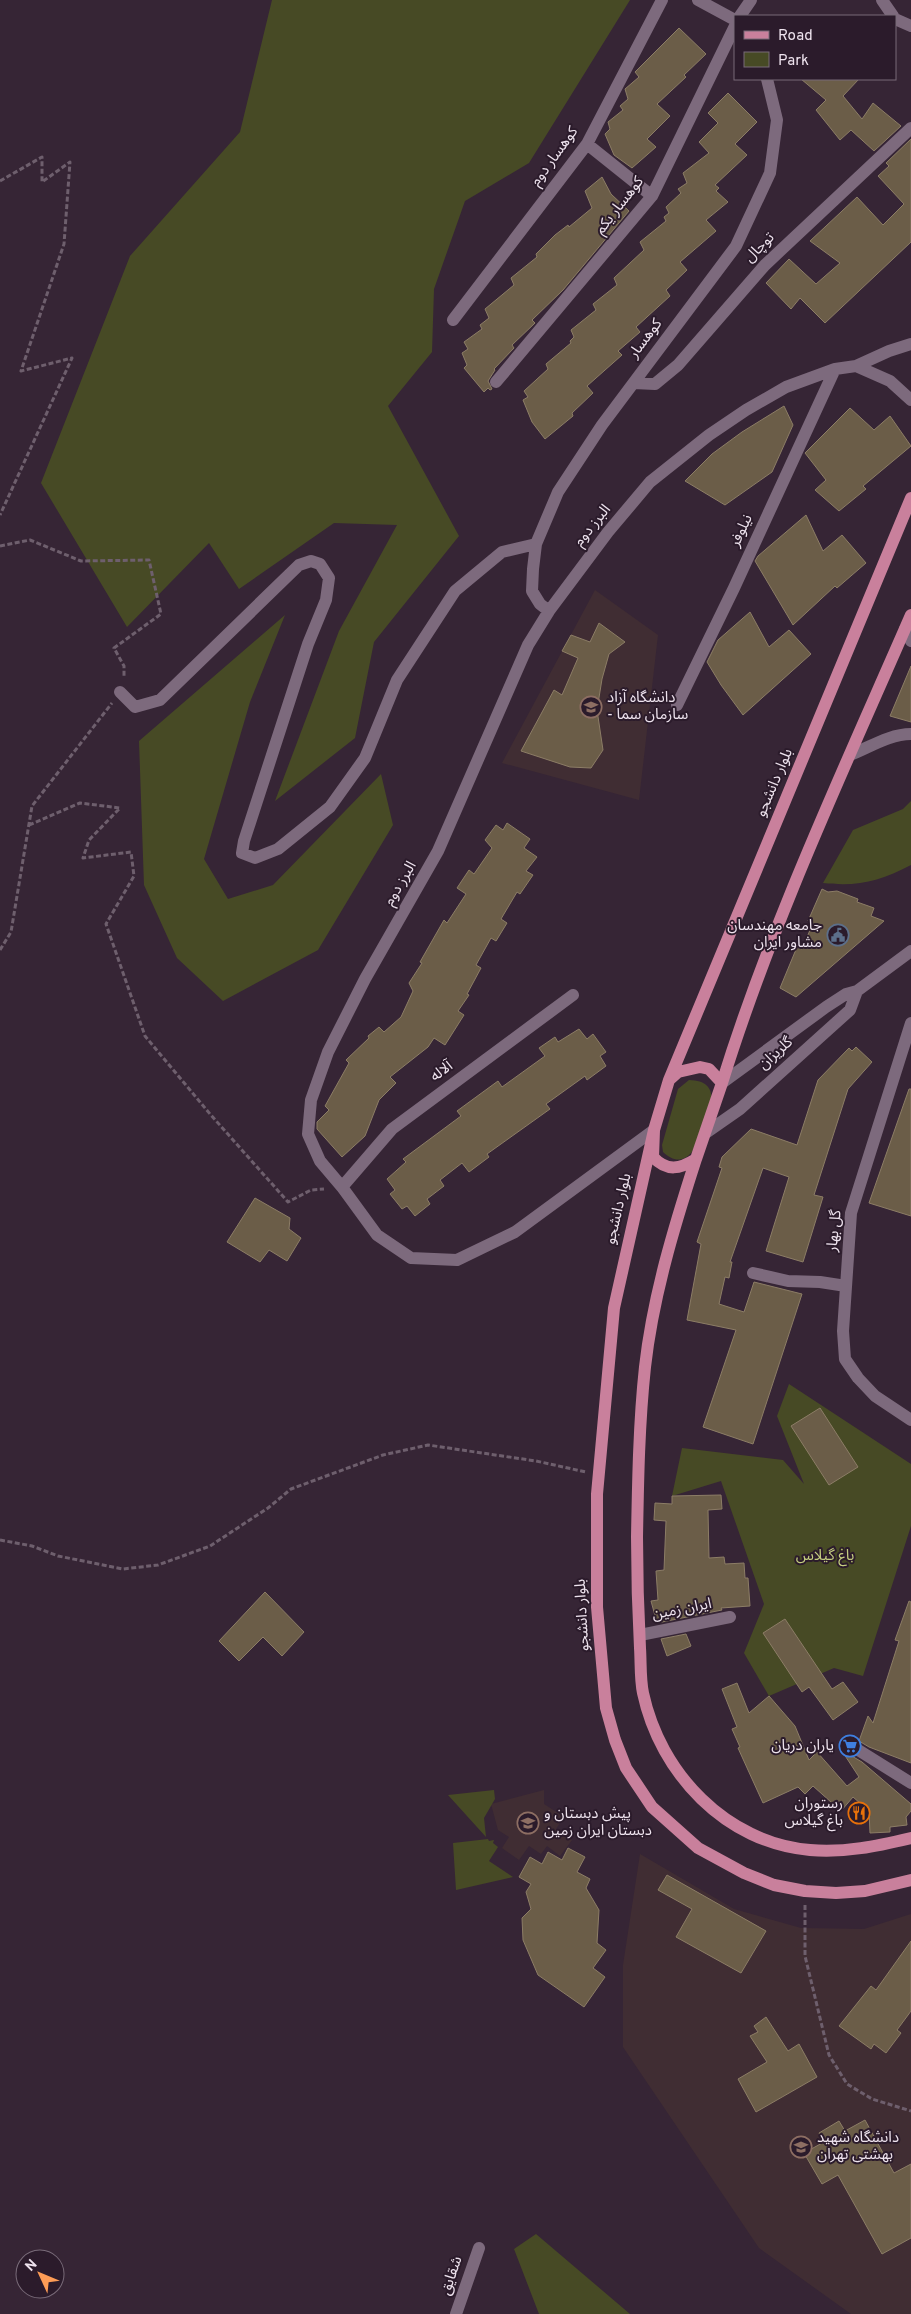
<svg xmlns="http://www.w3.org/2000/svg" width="911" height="2314" font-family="Overpass,'Noto Sans Arabic',sans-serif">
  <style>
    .education { fill: #402d33 }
    .green { fill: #474a25 }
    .building { fill: #6b5d48; stroke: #8c7d66 }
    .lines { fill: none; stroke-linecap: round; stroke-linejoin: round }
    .path { stroke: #6e5f6d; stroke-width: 3; stroke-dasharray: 5 2.5; stroke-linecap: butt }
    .minor { stroke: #7d6a7d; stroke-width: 12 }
    .major { stroke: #c9809c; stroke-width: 12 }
    .labels { text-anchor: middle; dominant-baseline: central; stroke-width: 4; stroke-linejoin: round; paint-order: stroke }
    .street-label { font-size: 15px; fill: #eee3ee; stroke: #2b1b2b }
    .poi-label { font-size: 15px; fill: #eee3ee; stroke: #2b1b2b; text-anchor: start }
    .park-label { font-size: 15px; fill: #c4cd80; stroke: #2b1b2b }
  </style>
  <rect width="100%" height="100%" fill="#362535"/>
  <path class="education" d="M595,590L658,635L639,800L502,763Z
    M544,1790V1804L564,1817L556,1829L572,1840L560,1856L547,1846L541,1854L529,1846L519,1860L502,1848L509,1837L498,1830L491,1804Z
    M640,1854L734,1909L801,1928L864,1929L911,1914V2314H851L759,2248L623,2047V1965Z"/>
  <path class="green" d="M272,0H630L529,163L465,201L434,289L432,352L388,406L459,536L374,642L355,738L275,801L339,631L397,525L334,523L239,589L209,543L127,627L41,483L130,256L240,132Z
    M285,615L250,702L204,859L228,899L273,885L381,774L393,825L318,950L223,1001L177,958L144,885L139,741Z
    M911,801V865C880,881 858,887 823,883L853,830L903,809Z
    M689,1080C733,1081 701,1131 692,1152C682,1163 673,1161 663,1152L662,1145L678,1089Z
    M789,1384L911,1464V1526L863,1676L834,1668L769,1696L744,1653L764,1604L721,1481L672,1496L682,1448L783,1460L804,1484L777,1416Z
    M494,1790L495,1799L484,1818L486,1837L448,1795Z
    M488,1839L489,1841L494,1840L493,1843L498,1847L489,1861L513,1877L456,1890L453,1843Z
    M536,2234L630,2314H539L514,2249Z"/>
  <path class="building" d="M679,28L706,54L684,75L686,77L657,104L670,116L647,139L656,147L632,168L614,155L605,134L610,129L608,122L623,110L620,106L628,99L625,89L639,77L635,72Z
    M801,79H859L843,96L862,119L873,103L901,126L874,151L851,130L840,140L816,110L826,100Z
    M728,93L757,122L735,144L747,155L715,185L719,188L716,191L728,202L706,220L716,231L680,262L687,270L666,290L670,296L636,327L640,332L618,351L622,355L587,386L593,393L572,413L573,416L545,439L532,422L523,400L528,397L524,391L548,369L546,364L571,343L570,341L574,337L571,330L596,310L593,304L617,285L614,278L644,250L640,242L666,221L664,217L669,213L666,207L681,193L678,189L687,183L683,173L709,153L699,142L718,123L708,113Z
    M911,139V242L825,323L800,298L791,309L766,283L789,259L816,284L840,263L810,241L857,197L883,225L904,204L878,176L889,166L886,163Z
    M602,177L611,194L629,211L563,290L532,320L535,323L512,345L514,348L494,369L495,370L488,381L492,389L490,390L488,388L484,392L464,368L467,365L462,353L468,349L464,342L482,329L480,325L489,318L485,309L514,285L511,278L537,257L536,254L555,235L568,225L569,227L592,208L585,191Z
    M784,406L793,425L772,472L725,505L685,481L712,454L742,432Z
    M850,408L874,430L890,416L911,446L863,486L866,489L839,511L815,490L826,480L805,453Z
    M806,515L823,551L842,535L866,563L837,588L835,586L793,625L755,561L758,556Z
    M750,612L769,647L789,630L811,654L743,715L721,685L707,662L718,640Z
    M599,623L625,642L609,654L602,679L597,710L603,750L591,768L570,767L521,751L554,690L562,695L578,658L562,651L571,635L590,642Z
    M911,666V722L890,716Z
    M507,823L530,839L524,848L537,857L526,871L533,875L520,894L517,892L501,919L507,923L496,941L491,938L476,965L481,968L467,994L469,995L458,1011L464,1015L445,1045L434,1038L428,1047L390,1077L396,1083L379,1100L365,1136L342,1157L317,1129V1122L329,1110L325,1106L349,1063L346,1060L369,1038L368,1036L379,1027L384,1032L401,1017L413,991L409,983L422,963L420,962L444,920L447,923L466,894L457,888L469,870L474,874L492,848L485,840L496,825L503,830Z
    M822,889L828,892L837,891L858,899L857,902L874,908L871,916L884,921L796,997L780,988L797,947L802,949L813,923L808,921Z
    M579,1029L587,1039L593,1034L606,1052L600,1056L606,1066L587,1080L585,1076L546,1104L550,1109L487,1154L489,1157L469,1172L462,1163L440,1180L444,1186L427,1199L430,1204L415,1216L407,1206L402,1209L390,1194L395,1190L387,1179L406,1162L403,1159L461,1116L457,1111L472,1100L498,1081L502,1087L545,1056L539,1048L555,1037L558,1042Z
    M856,1047L872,1062L848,1089L814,1195L823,1197L803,1262L766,1251L789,1177L763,1168L730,1262H732L729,1278L725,1277L719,1304L744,1312L754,1282L802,1294L753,1444L703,1427L736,1330L687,1320L701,1244L697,1242L722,1168L719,1167L722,1157L751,1129L797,1145L818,1080L849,1048L852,1051Z
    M909,1089H911V1216L869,1203Z
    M255,1198L290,1218L289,1229L301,1238L287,1261L269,1250L260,1262L227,1242Z
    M820,1408L858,1467L829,1485L791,1426Z
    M721,1495L722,1509L708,1510L709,1558L724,1557L725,1564L744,1563L745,1578H748L750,1606L721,1608L722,1610L657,1623L651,1601L658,1600L656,1571L664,1570L666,1521L654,1520L655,1503L672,1504V1496Z
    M265,1592L304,1632L282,1656L263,1637L239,1661L219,1641Z
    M909,1601L911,1602V1763L869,1747L859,1741L868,1716L873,1723L899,1641L895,1640Z
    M785,1619L832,1689L843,1682L858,1702L833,1720L809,1687L802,1692L763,1633Z
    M686,1634L691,1646L667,1656L661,1639Z
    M737,1683L749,1713L769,1696L795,1726L809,1760L817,1752L847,1786L859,1777L842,1751L845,1748L850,1755L862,1762L911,1804V1811L906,1817L907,1825L890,1827V1832L870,1833L869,1811L853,1797L841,1811L813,1786L805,1794L798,1787L763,1803L738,1748L740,1747L732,1729L737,1727L722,1689Z
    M568,1848L585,1857L577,1872L590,1879L586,1888L599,1910L597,1943L606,1950L593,1968L605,1977L584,2007L538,1975L523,1940L522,1918L531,1909L526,1892L531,1884L519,1877L530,1857L542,1864L548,1852L562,1860Z
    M667,1875L766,1931L741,1973L676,1937L692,1909L658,1890Z
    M911,1941V2011L897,2030L901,2033L886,2053L874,2044L871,2049L839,2026L871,1986L876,1990Z
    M766,2017L788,2051L799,2044L817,2077L756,2112L738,2079L767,2062L750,2036L758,2032L754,2026Z
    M865,2120L894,2173L911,2164V2238L882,2254L838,2175L822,2184L804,2153L824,2142L819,2133L839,2121L845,2131Z"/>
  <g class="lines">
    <path class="path" d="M0,181L42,157V182L70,162L64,244L21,371L72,358L0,515
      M0,546L30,540L81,561L149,560L161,614L114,648L124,666V678
      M29,825L80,803L120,808L89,840L83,858L131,852L134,876L106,924L145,1036L210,1114L288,1202L311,1190L324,1189
      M0,950L11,932L32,806L112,703
      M0,1540L32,1546L58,1556L123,1569L158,1565L210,1546L268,1508L291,1489L383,1455L428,1445L536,1461L586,1472
      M805,1905V1956L829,2055L847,2084L872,2099L911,2111"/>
    <path class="minor" d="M698,0L735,20
      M882,0L893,16
      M740,16L751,0
      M895,19L911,26
      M587,144L652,196
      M453,320L587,144L662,0
      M856,366L890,381L911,400
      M496,382L652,196L735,26
      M634,383L655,384L678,365L765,265L911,128
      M549,611L540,604L532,591L533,569L536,544L558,492L602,425L736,246L770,173L777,120L767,79
      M905,629L911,641
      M120,692L135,707L160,700L299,565L311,561L320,564L329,578L326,600L308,644L244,841L242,853L255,858L278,849L330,807L365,758L397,680L455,591L502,552L536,544
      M677,705L734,588L835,369
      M850,755C870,747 890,734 911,734
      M911,1023L851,1213L843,1331L845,1359L858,1378L875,1396L911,1420
      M722,1083L826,1007L846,994L857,991L911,951
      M654,1130L515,1232L457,1260L411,1258L377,1235L342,1187L320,1161L308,1134L311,1100L328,1052L365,979L438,851L528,645L549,611L608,532L650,482L709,435L746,410L786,387L835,369L856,366L889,351L911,344
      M707,1132L740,1109L850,1010L857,991
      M342,1187L392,1129L573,995
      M753,1273L788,1281L820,1282L846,1286
      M640,1635L730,1617
      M855,1748L911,1783
      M456,2314L479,2248"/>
    <path class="major" d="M700,1067L709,1069L722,1083L696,1159C680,1169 667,1172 653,1157L654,1130L669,1080L678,1072Z
      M669,1080L911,498
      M722,1083C772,922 844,769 911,615
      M654,1130L614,1308L597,1494V1607L606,1708L615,1740L626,1768L652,1807L698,1848L744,1873L774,1885L805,1891L836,1893L865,1891L911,1880
      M696,1159C674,1227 653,1296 645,1367C639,1423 638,1480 637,1537C637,1574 638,1611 640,1648C641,1663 640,1679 643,1693C660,1773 726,1843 810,1850C845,1853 877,1846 911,1838"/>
  </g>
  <defs>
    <g id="university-ring" transform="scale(1.125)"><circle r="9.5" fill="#2b1b2b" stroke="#8d6e63" stroke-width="1.5"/><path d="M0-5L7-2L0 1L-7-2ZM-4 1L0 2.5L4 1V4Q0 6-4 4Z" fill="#8d6e63"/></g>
    <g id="civic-ring" transform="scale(1.125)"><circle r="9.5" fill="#2b1b2b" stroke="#5c6f8a" stroke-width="1.5"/><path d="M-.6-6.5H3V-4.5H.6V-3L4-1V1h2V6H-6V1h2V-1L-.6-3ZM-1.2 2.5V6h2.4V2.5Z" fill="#5c6f8a"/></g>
    <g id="supermarket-ring" transform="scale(1.125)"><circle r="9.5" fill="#2b1b2b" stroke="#3f7fe0" stroke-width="1.5"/><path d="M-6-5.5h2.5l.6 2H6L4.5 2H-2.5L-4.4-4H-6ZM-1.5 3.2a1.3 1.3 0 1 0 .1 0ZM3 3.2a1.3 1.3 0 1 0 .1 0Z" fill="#3f7fe0"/></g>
    <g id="restaurant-ring" transform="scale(1.125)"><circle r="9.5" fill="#2b1b2b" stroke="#e8710a" stroke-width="1.5"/><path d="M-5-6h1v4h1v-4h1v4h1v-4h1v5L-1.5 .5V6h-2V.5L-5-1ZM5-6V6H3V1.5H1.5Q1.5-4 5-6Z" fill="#e8710a"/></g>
    <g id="school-ring" transform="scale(1.125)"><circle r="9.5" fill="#2b1b2b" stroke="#8d6e63" stroke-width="1.5"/><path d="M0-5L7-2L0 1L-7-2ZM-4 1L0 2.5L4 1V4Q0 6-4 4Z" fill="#8d6e63"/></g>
  </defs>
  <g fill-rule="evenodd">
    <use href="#university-ring" x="591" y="707"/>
    <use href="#civic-ring" x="838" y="935"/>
    <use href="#supermarket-ring" x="850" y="1746"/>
    <use href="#restaurant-ring" x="859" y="1813"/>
    <use href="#school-ring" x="528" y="1823"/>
    <use href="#university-ring" x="801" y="2147"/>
  </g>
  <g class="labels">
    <g class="street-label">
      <text transform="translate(555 157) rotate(-54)">کوهسار دوم</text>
      <text transform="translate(620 206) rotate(-52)">کوهسار یکم</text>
      <text transform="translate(760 248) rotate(-45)">توچال</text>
      <text transform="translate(646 339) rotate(-53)">کوهسار</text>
      <text transform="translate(593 526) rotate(-51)">البرز دوم</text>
      <text transform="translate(742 531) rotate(-65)">نیلوفر</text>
      <text transform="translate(775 783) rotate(-67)">بلوار دانشجو</text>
      <text transform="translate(401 884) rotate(-60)">البرز دوم</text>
      <text transform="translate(776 1054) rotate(-42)">گلریزان</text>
      <text transform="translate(442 1072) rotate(-37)">آلاله</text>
      <text transform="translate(619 1209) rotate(-77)">بلوار دانشجو</text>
      <text transform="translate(835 1231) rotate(-84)">گل بهار</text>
      <text transform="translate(682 1610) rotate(-11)">ایران زمین</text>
      <text transform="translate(583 1615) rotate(-93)">بلوار دانشجو</text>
      <text transform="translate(452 2276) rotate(-71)">شقایق</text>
    </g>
    <g class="poi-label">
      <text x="607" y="698">دانشگاه آزاد<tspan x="607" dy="17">- سازمان سما</tspan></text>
      <text x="822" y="926" text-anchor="end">جامعه مهندسان<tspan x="822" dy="17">مشاور ایران</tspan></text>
      <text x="834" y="1746" text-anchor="end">یاران دریان</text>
      <text x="843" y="1804" text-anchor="end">رستوران<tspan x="843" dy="17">باغ گیلاس</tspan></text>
      <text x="544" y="1814">پیش دبستان و<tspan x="544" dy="17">دبستان ایران زمین</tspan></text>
      <text x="817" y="2138">دانشگاه شهید<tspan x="817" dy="17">بهشتی تهران</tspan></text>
    </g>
    <g class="park-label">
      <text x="825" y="1556">باغ گیلاس</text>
    </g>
  </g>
  <rect x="734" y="15" width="162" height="65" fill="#2b1b2b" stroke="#796b79"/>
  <rect x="744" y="31" width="25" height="8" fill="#c9809c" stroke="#796b79"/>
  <text x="778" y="40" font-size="15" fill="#eee3ee">Road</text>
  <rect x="744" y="52" width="25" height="15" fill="#474a25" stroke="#796b79"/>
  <text x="778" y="65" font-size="15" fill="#eee3ee">Park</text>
  <g transform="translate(40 2274) rotate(314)"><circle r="24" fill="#2b1b2b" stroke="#796b79"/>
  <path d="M0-4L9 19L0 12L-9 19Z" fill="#fd9c56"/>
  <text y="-8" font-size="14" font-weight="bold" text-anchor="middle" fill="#eee3ee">N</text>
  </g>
</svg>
